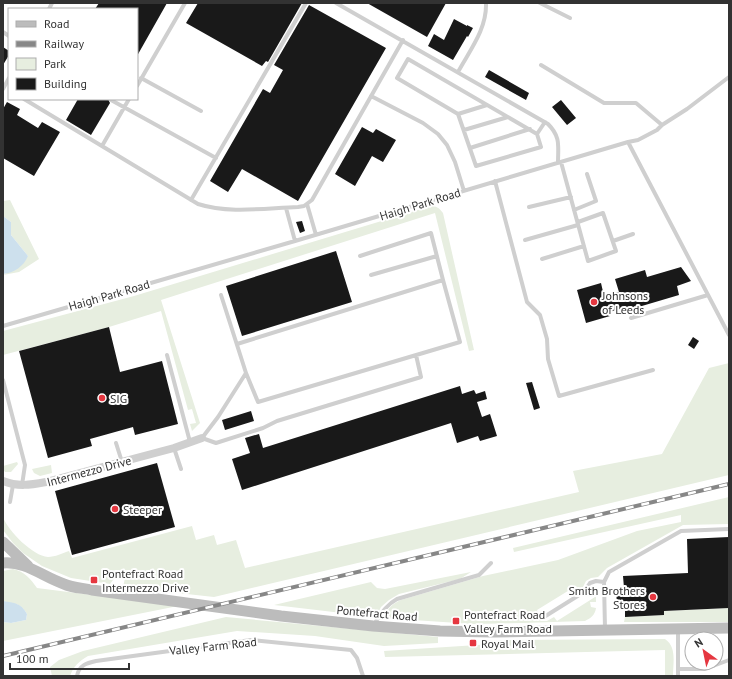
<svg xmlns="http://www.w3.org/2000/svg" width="732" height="679" font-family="'PT Sans',sans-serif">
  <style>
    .green { fill: #e7eee0 }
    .water { fill: #cde0ed }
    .building { fill: #191919 }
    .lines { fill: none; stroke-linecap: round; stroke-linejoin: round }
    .lane { stroke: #cfcfcf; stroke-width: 4 }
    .street { stroke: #cfcfcf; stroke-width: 8 }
    .secondary { stroke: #bcbcbc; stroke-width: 11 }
    .rail-casing { stroke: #878787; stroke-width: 4 }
    .rail { stroke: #fff; stroke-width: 2.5; stroke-dasharray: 8; stroke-linecap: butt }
    .poi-dot { fill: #e53740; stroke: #fff; stroke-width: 1.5 }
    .labels { text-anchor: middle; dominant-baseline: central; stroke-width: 4; stroke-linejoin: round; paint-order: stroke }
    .street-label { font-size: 12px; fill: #323232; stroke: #fff }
    .poi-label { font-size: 12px; fill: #323232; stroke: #fff; text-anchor: start }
  </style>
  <rect width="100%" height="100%" fill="#fff"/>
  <path class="green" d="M10,200L39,259L19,272L3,275L7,273L28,256L11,235V222L3,216V201Z
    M431,206C437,206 439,208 443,213L474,350L469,351L435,213L161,300L200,423L192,431L190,424L196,423L192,409L188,410L161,311L109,327L3,355V331L134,296Z
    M729,363V475L214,597L123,587L125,578L116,576L110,584L71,578L42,566L23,553L13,543L3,530V517C8,531 33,556 48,557C55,557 63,553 69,551L72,558L192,526L196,540L214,535L217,545L236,540L245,568L579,492L573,471L662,454L709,368Z
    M17,462L18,464L11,472H5L3,469V466Z
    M51,465L52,473L40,476L34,473L32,469Z
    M729,497V524L683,525L607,568L598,577L591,578L586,581L582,589L579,590L576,586L537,610L541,621H547L554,617L557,621L595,597L592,592L596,589V602H590L591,607L596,608C595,615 591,618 585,621L522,623L473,624L383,618C387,609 392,604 401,600L483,576L558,560L637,531L681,522V515L514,552L513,548Z
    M13,569C25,572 30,578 37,588L178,606L3,641V622L11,623L26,620L27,614C21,603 15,604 3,601V571Z
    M471,572L460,579L399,594L389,600L381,607L376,617L274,605L371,582L377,588L385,589Z
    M729,608V622H624L625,617L664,615V611Z
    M226,617L438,637V643L384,646L315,636L237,631L88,656C79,661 73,667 70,676H52L50,667L59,660L83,651Z
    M665,639C677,647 673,663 673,676H665V650L385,657L384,651L493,644L499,640Z"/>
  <path class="water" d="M3,216L11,222V235L28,256C24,266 14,273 3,274Z
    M3,601C15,603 21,603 27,614L26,620L11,623L3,622Z"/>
  <path class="building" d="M99,3H167L137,56V9H95Z
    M198,3H302L268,62L266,61L262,66L186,23Z
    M367,3H446L427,37Z
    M309,5L386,48L298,201L242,169L228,192L210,181L263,89L270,93L283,70L274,65Z
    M454,19L467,26V25L473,28L468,37L467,36L453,60L428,46L434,34L444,40Z
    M3,47L9,51V55L3,65Z
    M489,70L529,93L526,100L485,77Z
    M78,99H108L110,103L91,135L66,120Z
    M561,100L576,118L567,125L552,107Z
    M7,102L20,109L17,115L38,128L42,122L60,132L34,176L3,158V109Z
    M362,127L373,133L376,129L396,140L383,162L372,156L355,186L335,174Z
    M302,221L305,231L300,233L296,222Z
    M336,251L352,302L242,336L226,286Z
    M681,267L691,281L677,286L679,295L625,311L624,308L609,312L610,316L586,323L577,290L601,283L604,296L619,292L615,279L645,270L647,277Z
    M109,327L120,372L162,361L178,424L135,435L133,427L90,439L92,446L48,458L19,351Z
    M693,337L699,341L694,349L688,345Z
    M532,382L540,408L534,410L526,383Z
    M460,386L462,394L474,390L476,394L485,391L487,399L477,402L482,417L490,414L497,436L480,441L478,436L457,443L451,423L242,490L232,459L250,453L245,438L259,434L263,448Z
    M251,411L254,421L225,430L222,420Z
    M157,463L175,527L72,555L55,491Z
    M729,537V608L664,611V615L625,617V605L617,606L616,588H624L623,576L688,573L687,539Z"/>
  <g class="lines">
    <path class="lane" d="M336,3L548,124C561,137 558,146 558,163
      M540,3L570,18
      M49,9L52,3
      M3,32L9,36
      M541,65L604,103H636L662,125
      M458,72C470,50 487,29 486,3
      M141,78L201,111
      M137,86L185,3
      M3,89L9,78
      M371,96L423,123L438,134L447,145L455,162L464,191
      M24,99L198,204C229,214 266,208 298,207L304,206L312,200L403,40
      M111,100L216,158
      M458,114L487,105
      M464,130L508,117
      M537,134L408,59L397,78L458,114L476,166L541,147L537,134L545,122
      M628,142L638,140L657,130L662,125L687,109L729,77
      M102,146L129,99
      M470,148L530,129
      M561,162L588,261L616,251L603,213L578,222
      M495,181L527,302L540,315L547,339L548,359L559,396L653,370
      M191,200L306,3
      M307,204L316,235
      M529,207L571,197
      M286,208L295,241
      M574,210L596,201L587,174
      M525,240L578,225
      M613,241L633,234
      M542,259L584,246
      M371,275L437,256
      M221,295L246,373L218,417L202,438L216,443L263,428L277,421L421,377L416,355
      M631,318L708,295
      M3,326L295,241L628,142L729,335
      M237,344L443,280L431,233L360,256
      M167,355L190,442
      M246,373L258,402L460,342L443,280
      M3,380L25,465L22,485
      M116,443L122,462
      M174,448L181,469
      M10,502L13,485
      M544,617L584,592L590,583L596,581L604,582
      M374,624C381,614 386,605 397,599L479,575L491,563
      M605,629L604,582L609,572L681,531L729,529
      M678,629V676
      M678,669H705L729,660
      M77,676C79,665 87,663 96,661L251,640L351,650L357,658L363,676"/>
    <path class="street" d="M3,481C18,487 30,485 46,482L174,448L202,438"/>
    <path class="secondary" d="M3,542L28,566
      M3,563C26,561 43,577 64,584C72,588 83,588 92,590L281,616L373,626L440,631L494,632L729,628"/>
    <g class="rail-casing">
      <path id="rail" d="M3,656L729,484"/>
    </g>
    <use href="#rail" class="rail"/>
  </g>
  <g class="poi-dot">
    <circle cx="594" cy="302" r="4"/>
    <circle cx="102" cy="398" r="4"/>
    <circle cx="115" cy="509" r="4"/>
    <rect x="90" y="576" width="8" height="8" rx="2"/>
    <circle cx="653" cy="597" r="4"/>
    <rect x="452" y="617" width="8" height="8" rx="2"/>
    <rect x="469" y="639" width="8" height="8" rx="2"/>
  </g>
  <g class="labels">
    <g class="street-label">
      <text transform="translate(420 204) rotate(-17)">Haigh Park Road</text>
      <text transform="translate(109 295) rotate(-16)">Haigh Park Road</text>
      <text transform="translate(89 471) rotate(-15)">Intermezzo Drive</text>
      <text transform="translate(377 613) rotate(5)">Pontefract Road</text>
      <text transform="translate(213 646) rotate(-6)">Valley Farm Road</text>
    </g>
    <g class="poi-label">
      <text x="602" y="295">Johnsons<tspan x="602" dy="14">of Leeds</tspan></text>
      <text x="110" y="398">SIG</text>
      <text x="123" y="509">Steeper</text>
      <text x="102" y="573">Pontefract Road<tspan x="102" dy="14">Intermezzo Drive</tspan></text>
      <text x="645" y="590" text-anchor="end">Smith Brothers<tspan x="645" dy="14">Stores</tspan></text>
      <text x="464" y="614">Pontefract Road<tspan x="464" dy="14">Valley Farm Road</tspan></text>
      <text x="481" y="643">Royal Mail</text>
    </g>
  </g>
  <rect width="732" height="679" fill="none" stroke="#323232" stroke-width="8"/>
  <rect x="8" y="8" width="130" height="92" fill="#ffffff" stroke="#adadad"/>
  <rect x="16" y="21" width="20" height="6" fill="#bcbcbc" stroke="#adadad"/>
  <text x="44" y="28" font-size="12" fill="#323232">Road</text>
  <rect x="16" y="41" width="20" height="6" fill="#878787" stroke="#adadad"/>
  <text x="44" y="48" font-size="12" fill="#323232">Railway</text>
  <rect x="16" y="58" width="20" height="12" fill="#e7eee0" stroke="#adadad"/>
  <text x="44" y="68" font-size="12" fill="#323232">Park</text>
  <rect x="16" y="78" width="20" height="12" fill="#191919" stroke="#adadad"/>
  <text x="44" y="88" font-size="12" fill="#323232">Building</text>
  <g transform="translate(704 651) rotate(327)"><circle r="19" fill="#ffffff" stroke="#adadad"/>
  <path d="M0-3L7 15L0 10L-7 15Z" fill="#e53740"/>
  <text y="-6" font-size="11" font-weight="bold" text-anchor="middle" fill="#323232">N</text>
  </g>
  <path d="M10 663v6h119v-6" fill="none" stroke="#323232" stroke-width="2"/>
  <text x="16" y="663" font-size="12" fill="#323232" stroke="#ffffff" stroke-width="3" paint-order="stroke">100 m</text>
</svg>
